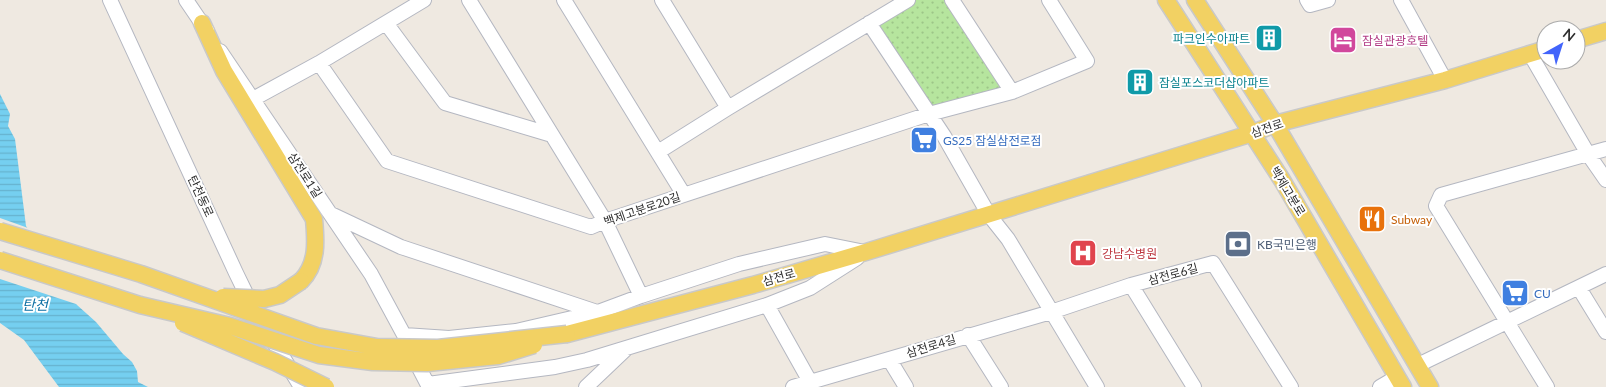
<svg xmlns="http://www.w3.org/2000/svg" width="1606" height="387" font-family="Lato,'Noto Sans KR',sans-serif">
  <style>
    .park { fill: url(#park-dots) }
    .water { fill: url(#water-rules) }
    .pier { fill: #efe9e1 }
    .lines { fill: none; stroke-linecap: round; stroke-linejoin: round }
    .minor-casing { stroke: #b4b7c1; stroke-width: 16 }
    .major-casing { stroke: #c9c9c9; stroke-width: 19 }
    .minor { stroke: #fff; stroke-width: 14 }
    .major { stroke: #f2d163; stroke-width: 16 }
    .major-bridge-casing { stroke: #c9c9c9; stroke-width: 19; stroke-linecap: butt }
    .major-bridge { stroke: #f2d163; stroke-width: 16 }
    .labels { text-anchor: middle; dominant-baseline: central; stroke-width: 4; stroke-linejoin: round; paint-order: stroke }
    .culture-label { font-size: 12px; fill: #0d838f; stroke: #fff; text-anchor: end }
    .hotel-label { font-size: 12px; fill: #b23c85; stroke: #fff; text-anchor: start }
    .street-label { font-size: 12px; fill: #2e2e2e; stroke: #fff }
    .shop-label { font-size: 12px; fill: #366cbe; stroke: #fff; text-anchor: start }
    .food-label { font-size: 12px; fill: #c56008; stroke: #fff; text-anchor: start }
    .service-label { font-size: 12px; fill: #4e5e75; stroke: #fff; text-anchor: start }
    .health-label { font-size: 12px; fill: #be3a42; stroke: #fff; text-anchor: start }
    .water-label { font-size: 14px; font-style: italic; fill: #0d6fa3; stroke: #fff }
  </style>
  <defs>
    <pattern id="park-dots" width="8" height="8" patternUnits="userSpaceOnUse" patternTransform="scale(1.25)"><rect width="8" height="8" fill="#b6e59e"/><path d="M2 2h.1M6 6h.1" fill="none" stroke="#9dc588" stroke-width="1.8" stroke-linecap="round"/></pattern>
    <pattern id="water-rules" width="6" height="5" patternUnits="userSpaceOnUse" patternTransform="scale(1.25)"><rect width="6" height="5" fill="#75cff0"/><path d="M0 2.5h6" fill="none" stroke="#66b2ce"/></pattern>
  </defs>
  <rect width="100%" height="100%" fill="#efe9e1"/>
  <path class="park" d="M908,0H952L1012,92L929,114L869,23Z"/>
  <path class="water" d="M0,94L10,114L8,126L15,139L26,226L77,305L96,322L123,354L132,362L137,371L138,382L148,387H59L24,340L0,323Z"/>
  <path class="pier" d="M0,218L31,229L79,303L82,306L0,279Z"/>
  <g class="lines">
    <g class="minor-casing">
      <path id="minor" d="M110,0L236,273L253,308L301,387
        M186,0L207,31
        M469,0L605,221L641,296
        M564,0L684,195
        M662,0L728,108
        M952,0L1012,92
        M1307,0L1310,5L1328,0
        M1401,0L1445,80
        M386,23L445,103L552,135
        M869,23L944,136L989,215L1008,239L1097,387
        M220,51L371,274L404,335L413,356L429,387
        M1530,54L1588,154L1606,180
        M319,63L387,161L591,227L605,221L929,114L1012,92L1087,61L1049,0
        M253,99L319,63L424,0
        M658,152L728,108L908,0
        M331,214L401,247L597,312
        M1131,285L1194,387
        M1579,288L1606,332
        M767,305L813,387
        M404,335L449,338L516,331L598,312L641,296L739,264L825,244L865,252
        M968,335L1001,387
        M889,359L906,387
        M1418,365L1606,274
        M428,384L555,367L587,360L767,305L810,288L857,258
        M586,387L625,350
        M793,387L1051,312L1131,285L1213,263L1291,387
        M1380,387L1397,377
        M1547,387L1436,206L1441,195L1606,149"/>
    </g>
    <g class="major-casing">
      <path id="major" d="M1166,0L1282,180L1403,387
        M1195,0L1275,124L1430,387
        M202,23L224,71L314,219C316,241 318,264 301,281
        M1576,40L1606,31
        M567,334L753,285L866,252L1253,133L1275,124L1445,80L1546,49"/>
    </g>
    <use href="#minor" class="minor"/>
    <use href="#major" class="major"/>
    <g class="major-bridge-casing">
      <path id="major-bridge" d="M0,231L141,274L316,336L377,347L438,348L567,334
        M0,260L140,305L230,326L319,355L373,362L427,363L498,356L534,345
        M223,297L264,299L280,295L301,281
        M183,323L275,362L326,387"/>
    </g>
    <use href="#major-bridge" class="major-bridge"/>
  </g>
  <defs>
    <g id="building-square" transform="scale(1.4375)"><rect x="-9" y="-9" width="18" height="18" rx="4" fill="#0f9aa8" stroke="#fff"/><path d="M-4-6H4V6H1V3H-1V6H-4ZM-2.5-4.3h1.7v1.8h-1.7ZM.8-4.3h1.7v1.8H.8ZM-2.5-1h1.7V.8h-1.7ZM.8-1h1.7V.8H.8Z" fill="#fff"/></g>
    <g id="hotel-square" transform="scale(1.4375)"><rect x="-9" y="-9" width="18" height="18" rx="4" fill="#d1479c" stroke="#fff"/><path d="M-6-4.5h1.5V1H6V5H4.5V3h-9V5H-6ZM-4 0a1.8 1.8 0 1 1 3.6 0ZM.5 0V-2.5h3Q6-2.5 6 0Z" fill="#fff"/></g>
    <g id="supermarket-square" transform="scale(1.4375)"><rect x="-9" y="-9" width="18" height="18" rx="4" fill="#3f7fe0" stroke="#fff"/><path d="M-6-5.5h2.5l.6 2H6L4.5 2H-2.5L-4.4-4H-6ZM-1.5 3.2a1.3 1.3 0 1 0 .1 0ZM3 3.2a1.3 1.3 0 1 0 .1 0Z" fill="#fff"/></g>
    <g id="restaurant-square" transform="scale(1.4375)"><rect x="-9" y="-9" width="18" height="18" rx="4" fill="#e8710a" stroke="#fff"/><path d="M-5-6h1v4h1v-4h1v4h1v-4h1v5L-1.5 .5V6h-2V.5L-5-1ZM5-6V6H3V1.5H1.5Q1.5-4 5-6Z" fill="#fff"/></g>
    <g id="bank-square" transform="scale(1.4375)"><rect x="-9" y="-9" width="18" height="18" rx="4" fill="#5c6f8a" stroke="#fff"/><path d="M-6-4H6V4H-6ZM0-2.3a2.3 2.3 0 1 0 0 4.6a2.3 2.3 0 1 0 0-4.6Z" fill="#fff"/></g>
    <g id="hospital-square" transform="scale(1.4375)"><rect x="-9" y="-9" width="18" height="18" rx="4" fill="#e0444e" stroke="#fff"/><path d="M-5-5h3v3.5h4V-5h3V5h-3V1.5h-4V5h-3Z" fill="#fff"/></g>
  </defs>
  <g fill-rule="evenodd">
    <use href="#building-square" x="1269" y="38"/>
    <use href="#hotel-square" x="1343" y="40"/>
    <use href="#building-square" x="1140" y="82"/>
    <use href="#supermarket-square" x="924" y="140"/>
    <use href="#restaurant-square" x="1372" y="219"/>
    <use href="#bank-square" x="1238" y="244"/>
    <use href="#hospital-square" x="1083" y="253"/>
    <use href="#supermarket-square" x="1515" y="293"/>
  </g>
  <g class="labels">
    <g class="culture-label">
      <text x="1250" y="38">파크인수아파트</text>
      <text x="1159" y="82" text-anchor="start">잠실포스코더샵아파트</text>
    </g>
    <g class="hotel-label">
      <text x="1362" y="40">잠실관광호텔</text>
    </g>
    <g class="street-label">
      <text transform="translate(1267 128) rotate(-19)">삼전로</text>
      <text transform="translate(305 175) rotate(57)">삼전로1길</text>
      <text transform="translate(1288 191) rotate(59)">백제고분로</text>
      <text transform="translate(201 196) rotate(65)">탄천동로</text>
      <text transform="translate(642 209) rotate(-19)">백제고분로20길</text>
      <text transform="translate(1173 274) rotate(-15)">삼전로6길</text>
      <text transform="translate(779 277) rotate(-16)">삼전로</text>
      <text transform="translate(931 346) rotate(-17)">삼전로4길</text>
    </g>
    <g class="shop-label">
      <text x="943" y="140">GS25 잠실삼전로점</text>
      <text x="1534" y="293">CU</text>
    </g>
    <g class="food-label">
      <text x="1391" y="219">Subway</text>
    </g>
    <g class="service-label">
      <text x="1257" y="244">KB국민은행</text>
    </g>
    <g class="health-label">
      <text x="1102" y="253">강남수병원</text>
    </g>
    <g class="water-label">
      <text x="35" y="304">탄천</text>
    </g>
  </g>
  <g transform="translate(1561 45) rotate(39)"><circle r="24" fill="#ffffff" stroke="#ababab"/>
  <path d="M0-4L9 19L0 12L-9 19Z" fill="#4264fb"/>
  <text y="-8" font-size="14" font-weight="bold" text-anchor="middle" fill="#2e2e2e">N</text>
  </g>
</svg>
